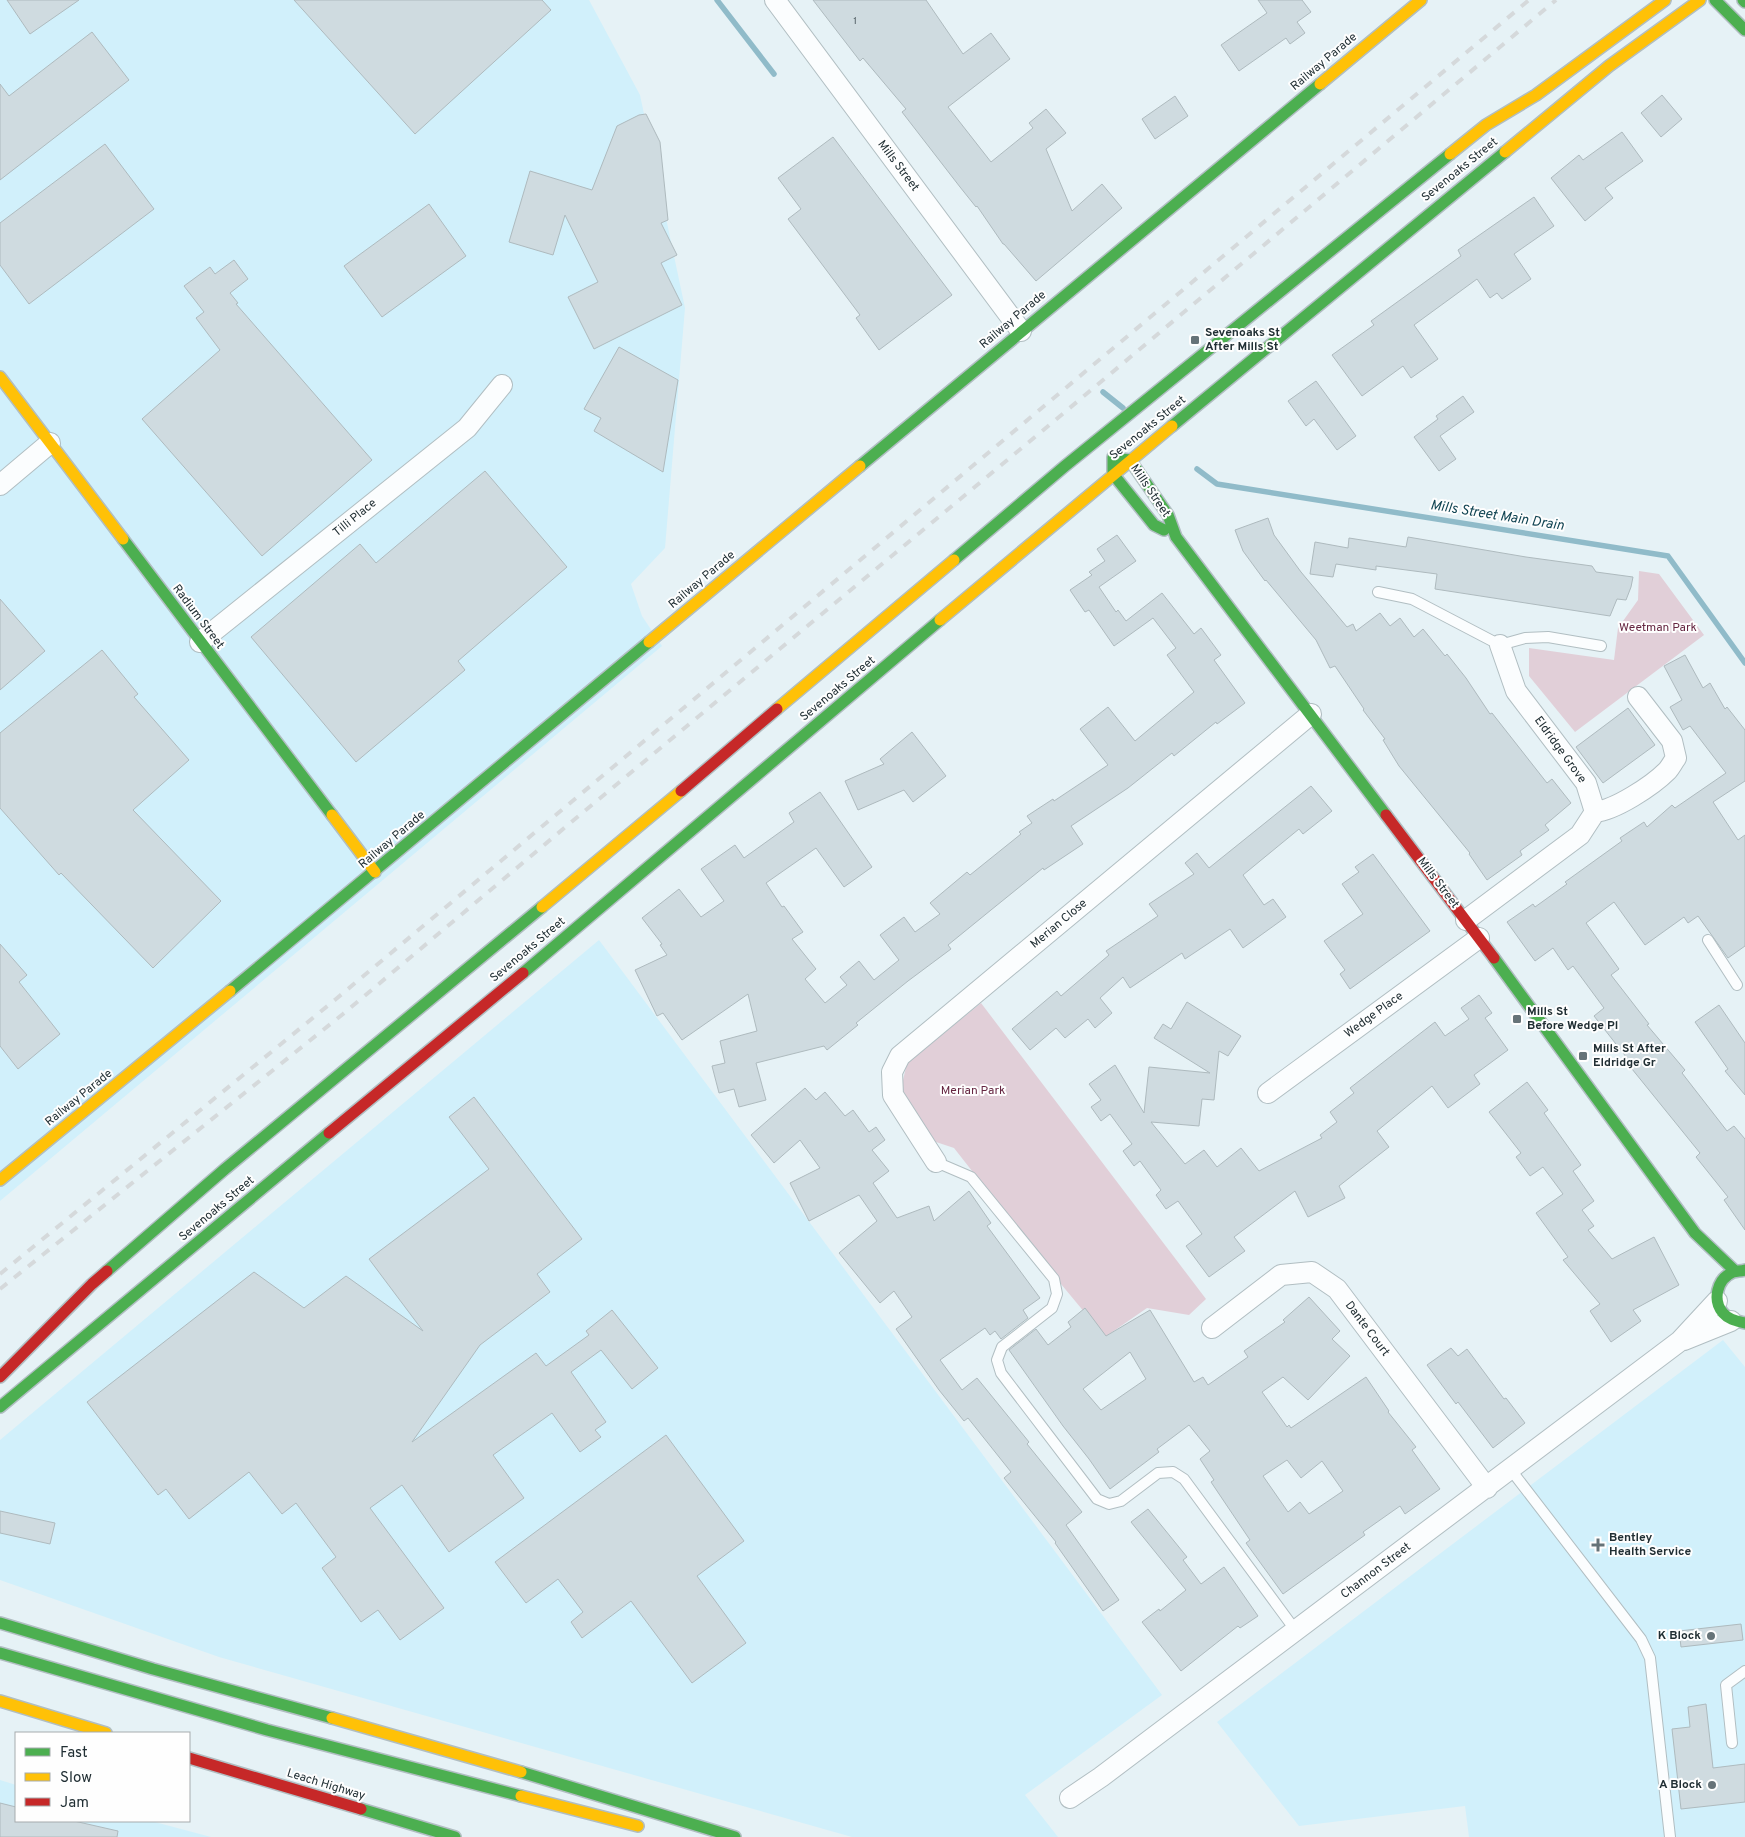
<svg xmlns="http://www.w3.org/2000/svg" width="1745" height="1837" font-family="Overpass,sans-serif">
  <style>
    .built { fill: #d1f0fb }
    .green { fill: #e1cfd8 }
    .lines { fill: none; stroke-linecap: round; stroke-linejoin: round }
    .stream { stroke: #90bbc9; stroke-width: 5.5 }
    .building { fill: #cfdbe0; stroke: #aebabe; fill-rule: evenodd }
    .lane-casing { stroke: #b1bec2; stroke-width: 12 }
    .street-casing { stroke: #b1bec2; stroke-width: 22 }
    .fast-casing { stroke: #b1bec2; stroke-width: 14 }
    .slow-casing { stroke: #b1bec2; stroke-width: 14 }
    .jam-casing { stroke: #b1bec2; stroke-width: 14 }
    .lane { stroke: #fbfdfe; stroke-width: 10 }
    .street { stroke: #fbfdfe; stroke-width: 20 }
    .fast { stroke: #4caf50; stroke-width: 11 }
    .slow { stroke: #ffc107; stroke-width: 11 }
    .jam { stroke: #c62828; stroke-width: 11 }
    .rail { stroke: #d5d9db; stroke-width: 4; stroke-dasharray: 9 9; stroke-linecap: butt }
    .poi-dot { fill: #667378; stroke: #fefefe; stroke-width: 2 }
    .labels { text-anchor: middle; dominant-baseline: central; stroke-width: 4; stroke-linejoin: round; paint-order: stroke }
    .number-label { font-size: 10px; fill: #4e5b60 }
    .street-label { font-size: 12px; fill: #212f34; stroke: #fefefe }
    .poi-label { font-size: 12px; font-weight: bold; fill: #212f34; stroke: #fefefe; text-anchor: start }
    .park-label { font-size: 12px; fill: #652641; stroke: #fefefe }
    .water-label { font-size: 14px; font-style: italic; fill: #124553; stroke: #fefefe }
  </style>
  <rect width="100%" height="100%" fill="#e6f2f6"/>
  <path class="built" d="M0,0H589L640,95L685,308L665,548L631,584L642,616L662,646L0,1201Z
    M599,940L1162,1695L1025,1795L1058,1837H852L219,1657L0,1580V1440Z
    M1723,1340L1745,1367V1837H1469L1465,1806L1299,1826L1217,1722Z
    M0,1780L16,1785V1821H151L211,1837H0Z"/>
  <path class="green" d="M1639,571L1659,574L1704,635L1575,732L1529,676V648L1614,660L1618,628L1638,600Z
    M981,1003L1206,1299L1189,1315L1147,1308L1105,1337L1056,1278L954,1148L936,1142L900,1093L907,1063Z"/>
  <g class="lines">
    <path class="stream" d="M717,0L774,74
      M1103,392L1123,408
      M1197,469L1217,484L1668,556L1745,663"/>
  </g>
  <path class="building" d="M7,0H79L30,34Z
    M294,0H542L551,10L415,134Z
    M813,0H926L963,54L991,33L1010,59L948,107L991,162L1033,128L1029,123L1046,109L1066,133L1046,149L1072,211L1102,184L1122,208L1036,281L1004,244H1003L977,206L976,207L960,187L902,112L906,109L863,58L860,61Z
    M1258,0H1302L1311,12L1297,22L1305,33L1290,44L1286,38L1239,71L1221,45L1267,13Z
    M92,32L129,80L0,180V84L9,96Z
    M1662,95L1682,119L1661,137L1641,113Z
    M1175,96L1188,116L1155,139L1142,119Z
    M646,114L660,142L668,220L661,223L677,255L661,263L682,305L594,349L568,297L598,282L565,215L553,255L509,242L530,171L592,190L617,126L639,115Z
    M1622,132L1643,161L1605,188L1613,198L1585,221L1551,178L1579,155L1583,160Z
    M833,137L952,295L879,350L856,318L860,315L788,219L801,209L778,178Z
    M105,144L154,209L29,304L0,265V223Z
    M1534,197L1554,226L1514,254L1531,279L1502,299L1497,293L1490,298L1477,279L1414,325L1438,359L1411,378L1403,366L1362,396L1332,355L1374,325L1371,321L1461,256L1458,250Z
    M429,204L466,256L382,317L344,266Z
    M234,260L248,279L230,293L238,303L236,304L372,460L262,556L142,419L220,350L196,318L204,312L184,286L210,267L215,274Z
    M619,347L678,380L663,472L594,431L601,418L584,409Z
    M1316,381L1356,436L1337,450L1314,419L1306,426L1288,401Z
    M1463,396L1474,412L1440,436L1456,459L1439,471L1414,437L1438,419L1436,416Z
    M485,471L567,567L458,661L465,670L356,762L251,637L360,544L376,563Z
    M1268,518L1274,535L1301,572L1347,627L1353,624L1356,631L1380,613L1390,626L1400,618L1414,637L1423,629L1445,656L1447,654L1466,678L1490,714L1492,713L1547,783L1552,779L1571,803L1545,825L1549,830L1520,851L1522,855L1487,880L1469,854L1470,853L1399,766L1383,740L1385,739L1363,710L1364,709L1335,666L1330,668L1316,640L1266,580L1265,581L1243,551L1235,530Z
    M1117,535L1136,561L1099,587L1116,612L1118,610L1126,621L1162,593L1194,634L1201,628L1221,655L1214,660L1245,703L1217,724L1216,722L1174,756L1172,753L1128,788L1071,826L1083,844L1044,870L1043,868L991,910L948,945L951,949L908,981L856,1023L858,1025L827,1050L824,1046L756,1063L766,1100L739,1107L734,1089L719,1093L712,1066L725,1063L720,1041L757,1031L748,994L682,1040L663,1013L657,1016L635,970L667,955L660,945L662,944L642,918L679,889L701,917L724,901L701,869L735,845L744,858L794,822L789,813L820,792L872,867L844,887L816,848L766,883L782,907L784,906L803,932L792,939L816,969L805,979L825,1003L847,985L840,977L859,961L874,980L899,960L880,935L904,917L915,932L940,914L930,903L967,872L970,875L1021,834L1019,832L1032,823L1027,816L1053,799L1054,801L1108,765L1080,729L1108,707L1135,741L1194,692L1167,655L1176,648L1153,618L1114,646L1089,610L1085,612L1070,590L1092,575L1089,572L1105,561L1097,549Z
    M1408,537L1526,557L1592,566L1596,572L1633,577L1631,587L1626,600L1617,599L1610,616L1435,589L1437,574L1376,566V570L1336,564L1333,577L1310,574L1315,542L1348,548L1349,538L1406,547Z
    M0,599L45,651L0,690Z
    M102,650L138,694L134,697L189,760L133,810L221,901L153,968L61,873L59,875L0,808V733Z
    M1685,655L1703,688L1710,683L1725,709L1727,707L1745,730V781L1713,802L1738,840L1745,835V946L1728,958L1698,916L1688,923L1684,917L1645,945L1614,902L1586,923L1619,969L1611,975L1649,1024L1647,1025L1685,1070L1682,1073L1727,1131L1734,1126L1745,1139V1230L1724,1200L1728,1197L1696,1157L1700,1153L1632,1069L1634,1067L1594,1016L1604,1008L1573,966L1568,970L1553,948L1535,961L1507,922L1533,904L1535,907L1567,884L1565,882L1622,841L1620,838L1644,822L1647,827L1672,805L1675,808L1726,773L1690,726L1683,730L1670,707L1682,700L1664,666Z
    M1628,708L1655,745L1603,783L1576,747Z
    M912,732L946,776L913,802L904,790L858,810L845,781L884,764L880,759Z
    M1311,786L1332,811L1303,834L1299,829L1243,875L1264,905L1273,899L1286,917L1243,948L1230,929L1185,959L1182,953L1130,988L1123,977L1100,998L1112,1013L1095,1028L1088,1019L1065,1038L1056,1028L1030,1050L1012,1029L1057,991L1061,996L1109,955L1106,951L1158,916L1149,904L1194,874L1185,863L1197,853L1209,868Z
    M1373,854L1430,931L1350,989L1340,974L1345,970L1324,941L1363,914L1342,884L1359,872L1355,867Z
    M0,944L27,975L19,982L60,1034L18,1069L0,1046Z
    M1479,995L1492,1013L1485,1018L1508,1050L1474,1075L1480,1084L1448,1108L1432,1086L1377,1131L1389,1147L1339,1186L1345,1198L1308,1217L1295,1191L1234,1237L1245,1251L1209,1277L1186,1246L1202,1234L1178,1201L1166,1209L1156,1195L1161,1190L1140,1161L1134,1166L1123,1151L1132,1144L1110,1114L1101,1121L1091,1107L1101,1100L1089,1084L1115,1065L1144,1113L1149,1067L1210,1073L1154,1038L1163,1024L1171,1029L1187,1002L1241,1036L1228,1056L1219,1051L1214,1100L1202,1099L1199,1126L1151,1122L1185,1164L1204,1150L1217,1167L1241,1148L1259,1171L1322,1138L1320,1135L1337,1122L1330,1112L1354,1093L1350,1088L1435,1022L1445,1036L1469,1019L1461,1008Z
    M1719,1005L1745,1043V1095L1725,1071L1728,1069L1695,1022Z
    M1527,1082L1548,1110L1544,1113L1581,1165L1573,1171L1594,1201L1582,1210L1594,1226L1588,1230L1612,1259L1654,1237L1679,1285L1633,1310L1641,1321L1611,1342L1590,1311L1600,1304L1563,1260L1568,1257L1536,1213L1563,1194L1543,1167L1530,1176L1516,1157L1521,1153L1489,1112Z
    M805,1088L816,1100L825,1092L845,1116L853,1110L869,1132L876,1127L885,1140L872,1150L889,1171L873,1183L897,1218L929,1206L934,1221L969,1191L991,1223L987,1226L1040,1298L1023,1310L1028,1318L1001,1339L995,1331L990,1335L985,1328L940,1360L962,1390L977,1378L1029,1442L1027,1444L1082,1512L1066,1525L1119,1600L1103,1611L1055,1543L1056,1542L1004,1478L1011,1472L968,1418L964,1421L939,1390L896,1329L912,1317L894,1291L880,1303L839,1253L877,1221L859,1195L809,1221L790,1183L820,1168L800,1140L774,1163L751,1135Z
    M474,1097L582,1239L537,1274L550,1292L480,1345L412,1442L536,1353L546,1366L589,1335L586,1331L612,1310L658,1368L632,1389L601,1350L571,1372L606,1422L595,1430L601,1437L580,1452L552,1413L493,1455L524,1498L449,1552L402,1485L370,1508L444,1608L400,1640L378,1610L361,1622L322,1568L336,1557L296,1503L282,1514L249,1472L189,1519L166,1489L158,1495L87,1402L254,1272L304,1308L346,1276L423,1331L369,1259L489,1169L449,1117Z
    M1309,1297L1340,1331L1332,1339L1350,1356L1308,1400L1283,1377L1262,1392L1287,1427L1289,1425L1291,1428L1366,1377L1389,1411L1388,1412L1416,1447L1412,1450L1440,1489L1405,1514L1400,1506L1363,1532L1365,1535L1283,1594L1246,1543L1250,1540L1211,1482L1214,1480L1200,1459L1210,1451L1189,1425L1157,1449L1159,1452L1110,1489L1089,1459L1063,1426L1009,1350L1036,1329L1048,1345L1071,1327L1068,1322L1085,1308L1106,1336L1150,1310L1194,1382L1203,1377L1208,1385L1248,1357L1244,1351L1285,1322L1283,1320ZM1130,1352L1146,1379L1101,1410L1083,1389ZM1287,1460L1301,1478L1322,1461L1343,1491L1309,1514L1300,1502L1288,1512L1263,1476Z
    M1451,1348L1458,1356L1467,1349L1504,1399L1506,1398L1525,1423L1493,1448L1458,1402L1456,1404L1427,1365Z
    M666,1435L744,1541L697,1576L746,1643L692,1683L631,1601L582,1638L571,1622L583,1612L558,1579L526,1603L495,1562Z
    M1148,1509L1187,1557L1183,1560L1201,1584L1224,1567L1258,1616L1240,1628L1238,1626L1181,1671L1142,1622L1159,1609L1160,1611L1186,1590L1131,1522Z
    M0,1511L55,1523L50,1544L0,1533Z
    M1741,1624L1743,1640L1681,1647L1679,1631Z
    M1706,1704L1713,1768L1745,1764V1802L1681,1809L1672,1729L1690,1727L1688,1707Z
    M0,1803L16,1807V1821H74L118,1831L117,1837H0Z"/>
  <g class="lines">
    <g class="lane-casing">
      <path id="lane" d="M1378,592L1412,599L1500,645L1525,638L1548,637L1601,646
        M1708,940L1737,985
        M936,1162L971,1177L1054,1279L1057,1294L1052,1308L1002,1347L997,1360L1001,1373L1097,1499L1109,1504L1121,1501L1158,1473L1173,1472L1184,1479L1296,1631
        M1511,1470L1641,1639L1650,1658L1670,1837
        M1732,1743L1726,1685L1745,1671"/>
    </g>
    <g class="street-casing">
      <path id="street" d="M775,0L1021,331
        M0,485L50,443
        M200,642L467,428L502,385
        M1595,812C1615,810 1652,786 1667,771C1670,768 1673,762 1676,758L1672,741L1638,697
        M1466,920L1580,835L1595,812L1586,783L1516,691L1500,645
        M1268,1093L1479,938
        M936,1162L893,1095L892,1072L900,1056L1311,714
        M1212,1328L1281,1275L1312,1272L1337,1289L1487,1488
        M1684,1340L1731,1321
        M1070,1798L1101,1777L1154,1737L1680,1341L1717,1301"/>
    </g>
    <g class="fast-casing">
      <path id="fast" d="M1715,0L1745,30
        M1743,0L1745,2
        M1172,426L1505,152
        M1113,457V474L1154,525L1164,530
        M1113,458L1130,460L1168,515L1176,537L1386,815
        M860,466L1320,84
        M123,539L332,815
        M954,560L1065,466L1450,154
        M1494,958L1695,1233L1735,1271
        M523,973L940,620
        M230,991L649,642
        M1745,1270C1741,1271 1736,1271 1733,1272C1717,1279 1712,1300 1723,1313C1729,1320 1737,1321 1745,1323
        M107,1271L225,1169L542,907
        M0,1407L329,1133
        M0,1623L153,1669L332,1718
        M0,1653L267,1730L521,1796
        M521,1772L735,1837
        M361,1809L455,1837"/>
    </g>
    <g class="slow-casing">
      <path id="slow" d="M1320,84L1421,0
        M1505,152L1609,66L1700,0
        M1450,154L1486,125L1536,95L1665,0
        M0,377L123,539
        M940,620L1172,426
        M649,642L860,466
        M777,709L954,560
        M332,815L375,872
        M542,907L681,791
        M0,1180L230,991
        M0,1701L106,1733
        M332,1718L521,1772
        M521,1796L638,1826"/>
    </g>
    <g class="jam-casing">
      <path id="jam" d="M681,791L777,709
        M1386,815L1494,958
        M329,1133L523,973
        M0,1377L92,1284L107,1271
        M189,1758L361,1809"/>
    </g>
    <use href="#lane" class="lane"/>
    <use href="#street" class="street"/>
    <use href="#fast" class="fast"/>
    <use href="#slow" class="slow"/>
    <use href="#jam" class="jam"/>
    <path class="rail" d="M0,1274L336,999L1529,0
      M0,1289L343,1014L575,819L1047,427L1556,0"/>
  </g>
  <g class="poi-dot">
    <rect x="1190" y="335" width="10" height="10" rx="2.5"/>
    <rect x="1512" y="1014" width="10" height="10" rx="2.5"/>
    <rect x="1578" y="1051" width="10" height="10" rx="2.5"/>
    <path d="M1595.5 1537.5h5v5h5v5h-5v5h-5v-5h-5v-5h5z"/>
    <circle cx="1711" cy="1636" r="5"/>
    <circle cx="1712" cy="1785" r="5"/>
  </g>
  <g class="labels">
    <g class="number-label">
      <text x="855" y="21">1</text>
    </g>
    <g class="street-label">
      <text transform="translate(1324 62) rotate(-40)">Railway Parade</text>
      <text transform="translate(898 166) rotate(53)">Mills Street</text>
      <text transform="translate(1460 170) rotate(-39)">Sevenoaks Street</text>
      <text transform="translate(1013 320) rotate(-40)">Railway Parade</text>
      <text transform="translate(1148 428) rotate(-39)">Sevenoaks Street</text>
      <text transform="translate(1150 491) rotate(56)">Mills Street</text>
      <text transform="translate(355 518) rotate(-39)">Tilli Place</text>
      <text transform="translate(702 580) rotate(-40)">Railway Parade</text>
      <text transform="translate(198 617) rotate(53)">Radium Street</text>
      <text transform="translate(838 689) rotate(-40)">Sevenoaks Street</text>
      <text transform="translate(1560 750) rotate(54)">Eldridge Grove</text>
      <text transform="translate(392 840) rotate(-40)">Railway Parade</text>
      <text transform="translate(1438 883) rotate(53)">Mills Street</text>
      <text transform="translate(1059 924) rotate(-40)">Merian Close</text>
      <text transform="translate(528 950) rotate(-40)">Sevenoaks Street</text>
      <text transform="translate(1374 1015) rotate(-36)">Wedge Place</text>
      <text transform="translate(79 1098) rotate(-39)">Railway Parade</text>
      <text transform="translate(217 1209) rotate(-40)">Sevenoaks Street</text>
      <text transform="translate(1367 1329) rotate(53)">Dante Court</text>
      <text transform="translate(1376 1571) rotate(-37)">Channon Street</text>
      <text transform="translate(326 1785) rotate(17)">Leach Highway</text>
    </g>
    <g class="poi-label">
      <text x="1205" y="333">Sevenoaks St<tspan x="1205" dy="14">After Mills St</tspan></text>
      <text x="1527" y="1012">Mills St<tspan x="1527" dy="14">Before Wedge Pl</tspan></text>
      <text x="1593" y="1049">Mills St After<tspan x="1593" dy="14">Eldridge Gr</tspan></text>
      <text x="1609" y="1538">Bentley<tspan x="1609" dy="14">Health Service</tspan></text>
      <text x="1701" y="1636" text-anchor="end">K Block</text>
      <text x="1702" y="1785" text-anchor="end">A Block</text>
    </g>
    <g class="park-label">
      <text x="1658" y="628">Weetman Park</text>
      <text x="973" y="1091">Merian Park</text>
    </g>
    <g class="water-label">
      <text transform="translate(1497 516) rotate(9)">Mills Street Main Drain</text>
    </g>
  </g>
  <rect x="15" y="1732" width="175" height="90" fill="#fefefe" stroke="#a6abad"/>
  <rect x="25" y="1748" width="25" height="8" fill="#4caf50" stroke="#a6abad"/>
  <text x="60" y="1757" font-size="15" fill="#212f34">Fast</text>
  <rect x="25" y="1773" width="25" height="8" fill="#ffc107" stroke="#a6abad"/>
  <text x="60" y="1782" font-size="15" fill="#212f34">Slow</text>
  <rect x="25" y="1798" width="25" height="8" fill="#c62828" stroke="#a6abad"/>
  <text x="60" y="1807" font-size="15" fill="#212f34">Jam</text>
</svg>
